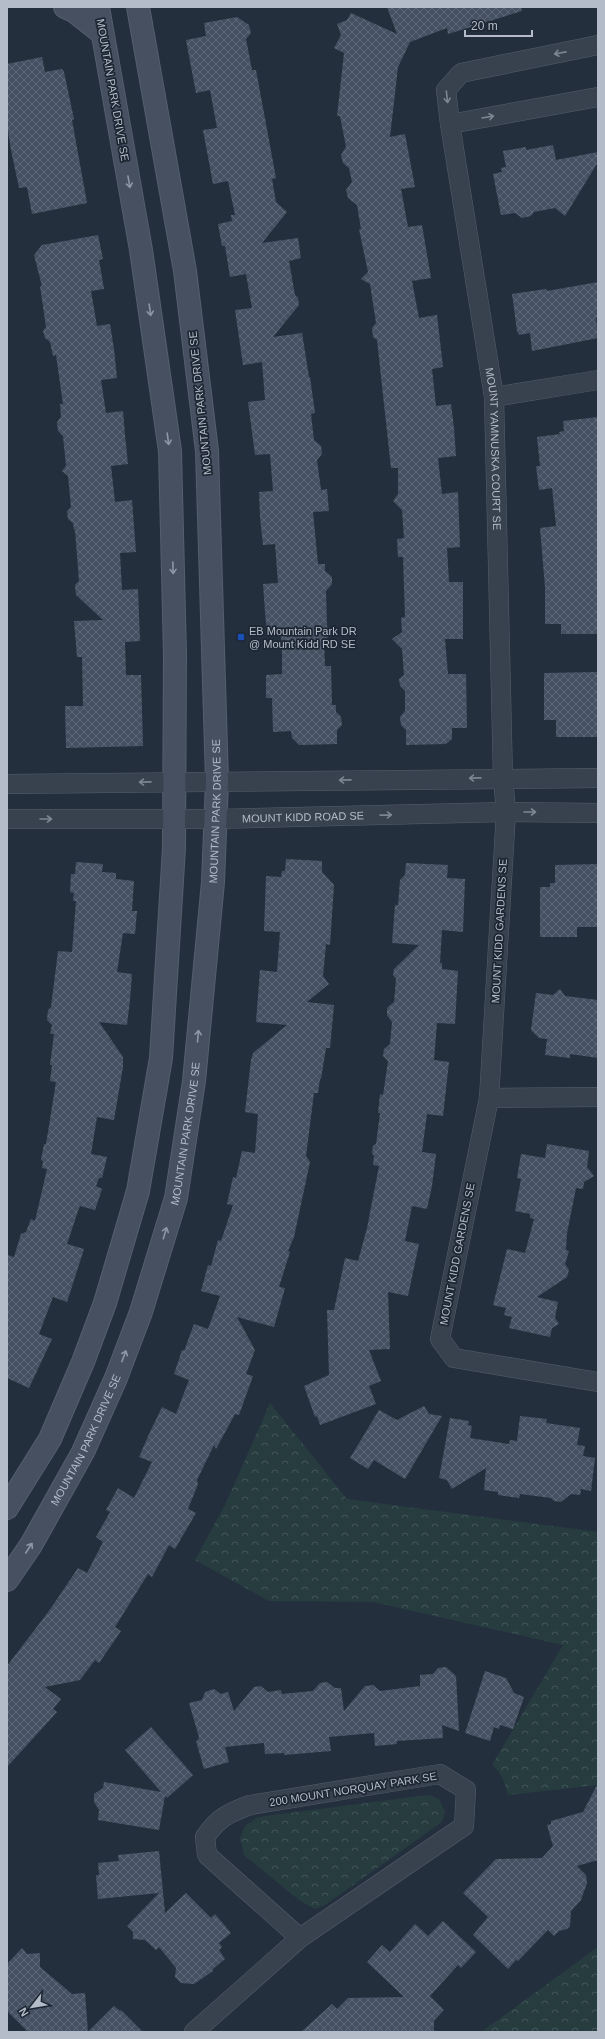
<svg xmlns="http://www.w3.org/2000/svg" width="605" height="2039" font-family="Arial,sans-serif">
  <style>
    .park { fill: url(#park-crowns) }
    .building { fill: url(#building-cross-hatch) }
    .lines { fill: none; stroke-linecap: round; stroke-linejoin: round }
    .street-casing { stroke: #565f6c; stroke-width: 20 }
    .secondary-casing { stroke: #565f6c; stroke-width: 24 }
    .street { stroke: #38414e; stroke-width: 19 }
    .secondary { stroke: #465061; stroke-width: 22 }
    .oneway { stroke: #7c8592 }
    .oneway2 { stroke: #8e96a5 }
    .transit-dot { fill: #1a4fb4; stroke: #1d2633; stroke-width: 1.5 }
    .labels { text-anchor: middle; dominant-baseline: central; stroke-width: 3.5; stroke-linejoin: round; paint-order: stroke }
    .street-label { font-size: 11px; fill: #b4bcc9; stroke: #1d2633 }
    .poi-label { font-size: 11px; fill: #b4bcc9; stroke: #1d2633; text-anchor: start }
  </style>
  <defs>
    <pattern id="park-crowns" width="20" height="18" patternUnits="userSpaceOnUse"><rect width="20" height="18" fill="#263c3f"/><path d="M2 6a3 3 0 1 1 6 0M12 15a3 3 0 1 1 6 0" fill="none" stroke="#435659"/></pattern>
    <pattern id="building-cross-hatch" width="8" height="8" patternUnits="userSpaceOnUse"><rect width="8" height="8" fill="#455162"/><path d="M0 0l8 8M0 8l8-8" fill="none" stroke="#5d6877"/></pattern>
  </defs>
  <rect width="100%" height="100%" fill="#242f3e"/>
  <path class="park" d="M270,1403L347,1499L598,1532V1785L508,1795C505,1783 502,1773 492,1765L563,1645L373,1602L269,1601L195,1560L227,1501Z
    M428,1795L439,1799L445,1812L442,1822L325,1905L315,1909L299,1900L244,1855L240,1838L245,1826L258,1817Z
    M598,1947V2032H481Z"/>
  <path class="building" d="M387,7H521L522,11L448,34L447,28L410,42L398,67L390,137L405,134L415,187L401,189L408,227L422,225L431,278L412,281L419,318L437,315L443,367L432,369L436,406L451,404L454,428L456,456L438,458L442,494L458,492L460,547L447,548L449,582H463V639H445L448,674H466L467,728H452V739L446,744L406,745V730L401,725L400,717L405,711V691L400,686L399,679L404,675L402,649L392,639L402,632L401,618L405,617L403,557H398L397,539L404,538L402,510L393,501L398,494V468H391L377,340L373,337L372,328L376,323L370,284L361,279L368,272L359,229H361L357,205L348,198L346,190L352,182L349,168L343,163L341,155L346,147L340,116H337L344,53L334,48L341,35L337,24L347,20L351,13L397,34Z
    M237,17L249,25L251,33L246,39L252,70H256L276,178L272,179L276,202L287,212L262,243L298,238L301,258L289,261L295,295L298,298L299,305L273,337L302,333L309,377H310L315,413L311,414L314,440L321,446L322,454L317,460L321,490L327,489L329,511L313,512L318,564H325V571L332,577V584L326,591L327,626L333,632L324,641L325,666H331L332,705H336V712L341,717L342,725L337,730V744L299,745L292,738L291,731L273,732L272,698H266V675L282,674V655L281,634H267L265,612L263,584L278,583L275,544L263,545L260,517L259,492L273,491L270,454L255,455L248,402L265,400L262,362L243,365L235,310L252,308L246,274L230,277L225,246H222L218,224L232,221L231,215H235L228,181L213,184L203,130L217,128L210,90L196,93L186,40L206,36L204,23Z
    M42,57L45,72L62,69L64,72L74,119L72,120L87,203L32,214L27,187L19,188L11,150L7,124V64Z
    M553,145L556,160L598,152V162L565,216L555,208L534,212L531,216L522,218L515,213L501,215L493,174L502,172L501,168L506,167L503,151L526,147V150Z
    M98,235L103,259L99,260L104,289L91,291L97,326L110,324L114,349L117,378L101,380L106,413L123,411L125,435L128,464L111,466L115,502L132,500L136,552L120,553L122,590L138,589L140,641L125,642L126,675H141L143,746L66,748L65,706H83L82,657H77L74,621L103,620L76,595L75,585L79,581L75,530H74L73,523L68,519L67,511L71,507L68,476L62,471L66,466L63,436L58,431L57,422L61,417L60,404H63L56,355L53,356L50,342L45,338L43,331L46,327L40,286H42L34,255L42,245Z
    M598,282V318H596L598,338L532,351L530,333L519,335L517,331L512,294L546,289L547,291Z
    M598,417V634H561V624H545V587L540,528L556,526L552,488L539,490L536,466H540L537,437L560,434L559,432L564,431L563,421Z
    M598,672V737H556V720H544V673Z
    M286,859L322,861V872L334,885L330,945L326,944L323,976L329,984L307,1002L334,1005L330,1048H326L321,1079H320L318,1093H314L306,1156L310,1162L294,1237L288,1251L290,1252L279,1287L285,1288L274,1327L237,1317L255,1350L246,1374L253,1376L239,1415L235,1414L216,1449L214,1445L197,1480L198,1484L188,1509L196,1513L175,1549L169,1545L152,1577L148,1574L115,1627L121,1631L99,1663L95,1660L80,1680L45,1687L61,1699L53,1709L57,1712L7,1767V1666L49,1611L78,1568L87,1573L103,1542L96,1537L110,1512L106,1510L118,1488L134,1498L152,1462L139,1457L150,1432L162,1407L176,1414L189,1380L174,1374L182,1350L184,1351L194,1324L208,1329L220,1296L201,1291L208,1265L211,1266L218,1240L221,1241L233,1205L227,1204L233,1177L236,1178L242,1151L255,1153L258,1114L245,1112L251,1060L253,1053L287,1025L256,1022L260,970L277,972L280,932L264,931L266,876L281,877L282,871H285Z
    M76,862L103,864L102,872L116,873V879L134,881L132,911H137L135,934L123,933L117,972L132,974L130,1000L127,1025L99,1022L123,1057V1067L114,1120L97,1117L91,1154L107,1157L102,1178H99L96,1186L102,1189L95,1210L80,1206L78,1211L67,1244L84,1249L67,1302L53,1297L39,1334L52,1339L29,1388L7,1378V1255L14,1257L21,1234L26,1232L31,1219L35,1221L47,1169L42,1168L43,1161L41,1160L44,1144H46L56,1082L50,1081L52,1065H50L54,1034H50L52,1025L47,1020L48,1010L51,1007L58,951L72,952L76,901H73L74,893L70,892L71,874H75Z
    M406,863L448,865L447,878L465,879L463,932L442,930L440,963H442V969L458,971L455,1024L437,1023L434,1060L449,1062L443,1116L427,1114L422,1152L436,1154L432,1186L427,1209L412,1206L405,1241L419,1244L408,1296L388,1292L390,1349L369,1350L381,1381L369,1386L376,1404L320,1425L317,1416L315,1417L304,1386L329,1375L327,1310H334L345,1258L358,1261L367,1228L379,1166L373,1165L374,1156L372,1153L373,1146L376,1144L380,1113H378L380,1094L383,1095L388,1061L383,1056L384,1049L390,1044L392,1022L387,1015V1008L394,1002L396,979L393,975L394,969L419,945L392,943L395,905H398L400,880L405,875Z
    M598,864V927H577V937H540V887H550V883H555V865Z
    M560,989L565,996L598,1000V1058L570,1054V1058L545,1055L547,1039L539,1038L531,1030L536,993L553,995Z
    M547,1144L589,1151L587,1167L594,1176L584,1182L583,1189L576,1188L567,1233L566,1250L569,1251L565,1264L569,1270L567,1277L537,1297L558,1302L555,1318L559,1324L552,1328L550,1337L509,1328L512,1317L504,1315L506,1308L493,1305L507,1249L525,1253L534,1219L530,1218V1214L515,1211L521,1179L517,1178L521,1154L545,1158Z
    M424,1406L429,1414L442,1416L405,1479L374,1460L368,1469L350,1458L379,1410L397,1420Z
    M520,1416L547,1419L546,1423L580,1428L577,1445L585,1446L583,1456L595,1458L591,1491L581,1489L580,1495L571,1494L561,1502L554,1501L551,1498L520,1494L519,1498L498,1495V1492L484,1490L486,1468L452,1489L447,1480L439,1478L450,1418L469,1421L468,1425L472,1426L470,1438L509,1444L510,1440L517,1441Z
    M446,1667L456,1676L459,1731L442,1725L443,1738L397,1741V1744L375,1746L374,1733L329,1737L331,1751L284,1755V1753L265,1754L264,1743L225,1747L229,1762L204,1769L196,1741L198,1740L199,1737L189,1703L202,1700L205,1692L214,1689L221,1694L228,1692L234,1711L254,1687L261,1686L268,1692L281,1690L282,1694L313,1691L320,1683L327,1682L335,1688H341L344,1711L365,1686L373,1685L380,1691L420,1686V1675L433,1674L438,1668Z
    M485,1671L506,1678L514,1693L524,1697L513,1729L500,1725L499,1729L494,1727L490,1741L465,1733Z
    M151,1727L193,1775L167,1798L165,1796L159,1830L98,1820L99,1810L94,1802V1794L103,1788L104,1782L161,1792L125,1750Z
    M598,1783V1860L577,1866L586,1875L587,1883L581,1900L571,1911L570,1926L567,1929L559,1931L554,1936L548,1930L518,1961L516,1960L508,1969L473,1935L488,1917L463,1893L496,1859L542,1858L553,1846L547,1825L551,1824V1821L583,1812Z
    M159,1851L165,1913L186,1893L211,1918L215,1914L231,1933L219,1943L222,1947L219,1950L225,1959L213,1969V1971L194,1984L181,1983L175,1977L176,1968L159,1947L156,1950L145,1940L133,1939V1932L127,1926L159,1893L98,1899L96,1875H99L98,1863L119,1861L118,1855Z
    M443,1921L476,1952L461,1968L458,1965L430,1996L444,2010L434,2021V2031L301,2032L332,2004L337,2009L348,1998L404,1997L367,1962L382,1945L390,1952L415,1924L428,1936Z
    M22,1948L27,1954L40,1953V1967L72,1994L85,1993L88,2032H28L7,2011V1964Z
    M114,2006L120,2011L121,2010L143,2032H88Z"/>
  <g class="lines">
    <g class="street-casing">
      <g id="street">
        <path id="s1" d="M598,45L461,73L446,90L450,124L494,397L503,778L506,812L489,1098L440,1339L454,1358L598,1382"/>
        <path d="M450,124L598,97"/>
        <path d="M494,397L598,380"/>
        <path d="M7,784L598,778"/>
        <path id="s2" d="M7,819H217L506,812L598,813"/>
        <path d="M489,1098L598,1097"/>
        <path d="M194,2032L300,1938L464,1826L466,1790L440,1774L250,1805C228,1813 218,1818 205,1837L207,1855L300,1938"/>
      </g>
    </g>
    <g class="secondary-casing">
      <g id="secondary">
        <path d="M65,7L74,11L102,33"/>
        <path d="M7,1508L50,1439L83,1362L105,1303L138,1191L161,1058L174,848L175,654L170,451L141,250L98,7"/>
        <path id="s3" d="M7,1580L31,1545L83,1452L116,1378L141,1312L176,1198L194,1081L213,882L217,781L207,451L185,271L138,7"/>
      </g>
    </g>
    <use href="#street" class="street"/>
    <use href="#secondary" class="secondary"/>
  </g>
  <defs><path id="oneway-shaft" d="M-6 0H5M1.5-3L5.5 0L1.5 3" fill="none" stroke-width="1.6" stroke-linecap="round" stroke-linejoin="round"/></defs>
  <g class="oneway">
    <use href="#oneway-shaft" transform="translate(560 53) rotate(169)"/>
    <use href="#oneway-shaft" transform="translate(447 97) rotate(84)"/>
    <use href="#oneway-shaft" transform="translate(488 117) rotate(-10)"/>
    <use href="#oneway-shaft" transform="translate(475 778) rotate(179)"/>
    <use href="#oneway-shaft" transform="translate(345 780) rotate(179)"/>
    <use href="#oneway-shaft" transform="translate(145 782) rotate(179)"/>
    <use href="#oneway-shaft" transform="translate(530 812)"/>
    <use href="#oneway-shaft" transform="translate(386 815) rotate(-1)"/>
    <use href="#oneway-shaft" transform="translate(46 819)"/>
  </g>
  <g class="oneway2">
    <use href="#oneway-shaft" transform="translate(129 182) rotate(80)"/>
    <use href="#oneway-shaft" transform="translate(150 310) rotate(82)"/>
    <use href="#oneway-shaft" transform="translate(168 439) rotate(82)"/>
    <use href="#oneway-shaft" transform="translate(173 568) rotate(88)"/>
    <use href="#oneway-shaft" transform="translate(198 1036) rotate(-85)"/>
    <use href="#oneway-shaft" transform="translate(165 1233) rotate(-73)"/>
    <use href="#oneway-shaft" transform="translate(124 1356) rotate(-69)"/>
    <use href="#oneway-shaft" transform="translate(29 1548) rotate(-57)"/>
  </g>
  <rect class="transit-dot" x="237" y="633" width="8" height="8" rx="2"/>
  <g class="labels">
    <g class="street-label">
      <text transform="translate(113 90) rotate(80)">MOUNTAIN PARK DRIVE SE</text>
      <text transform="translate(200 403) rotate(-96)">MOUNTAIN PARK DRIVE SE</text>
      <text stroke="none"><textPath href="#s1" startOffset="525">MOUNT YAMNUSKA COURT SE</textPath></text>
      <text stroke="none"><textPath href="#s3" startOffset="809">MOUNTAIN PARK DRIVE SE</textPath></text>
      <text stroke="none"><textPath href="#s2" startOffset="296">MOUNT KIDD ROAD SE</textPath></text>
      <text transform="translate(499 931) rotate(-87)">MOUNT KIDD GARDENS SE</text>
      <text stroke="none"><textPath href="#s3" startOffset="485">MOUNTAIN PARK DRIVE SE</textPath></text>
      <text transform="translate(457 1254) rotate(-79)">MOUNT KIDD GARDENS SE</text>
      <text stroke="none"><textPath href="#s3" startOffset="161">MOUNTAIN PARK DRIVE SE</textPath></text>
      <text transform="translate(353 1789) rotate(-9)">200 MOUNT NORQUAY PARK SE</text>
    </g>
    <g class="poi-label">
      <text x="249" y="631">EB Mountain Park DR<tspan x="249" dy="13">@ Mount Kidd RD SE</tspan></text>
    </g>
  </g>
  <rect width="605" height="2039" fill="none" stroke="#b4bcc9" stroke-width="16"/>
  <g transform="translate(32 2007) rotate(239)" stroke="#1d2633" stroke-width="3" paint-order="stroke">
  <path d="M0-3L7 15L0 10L-7 15Z" fill="#b4bcc9"/>
  <text y="-6" font-size="11" font-weight="bold" text-anchor="middle" fill="#b4bcc9">N</text>
  </g>
  <path d="M465 30v6h67v-6" fill="none" stroke="#b4bcc9" stroke-width="2"/>
  <text x="471" y="30" font-size="12" fill="#b4bcc9" stroke="#1d2633" stroke-width="3" paint-order="stroke">20 m</text>
</svg>
